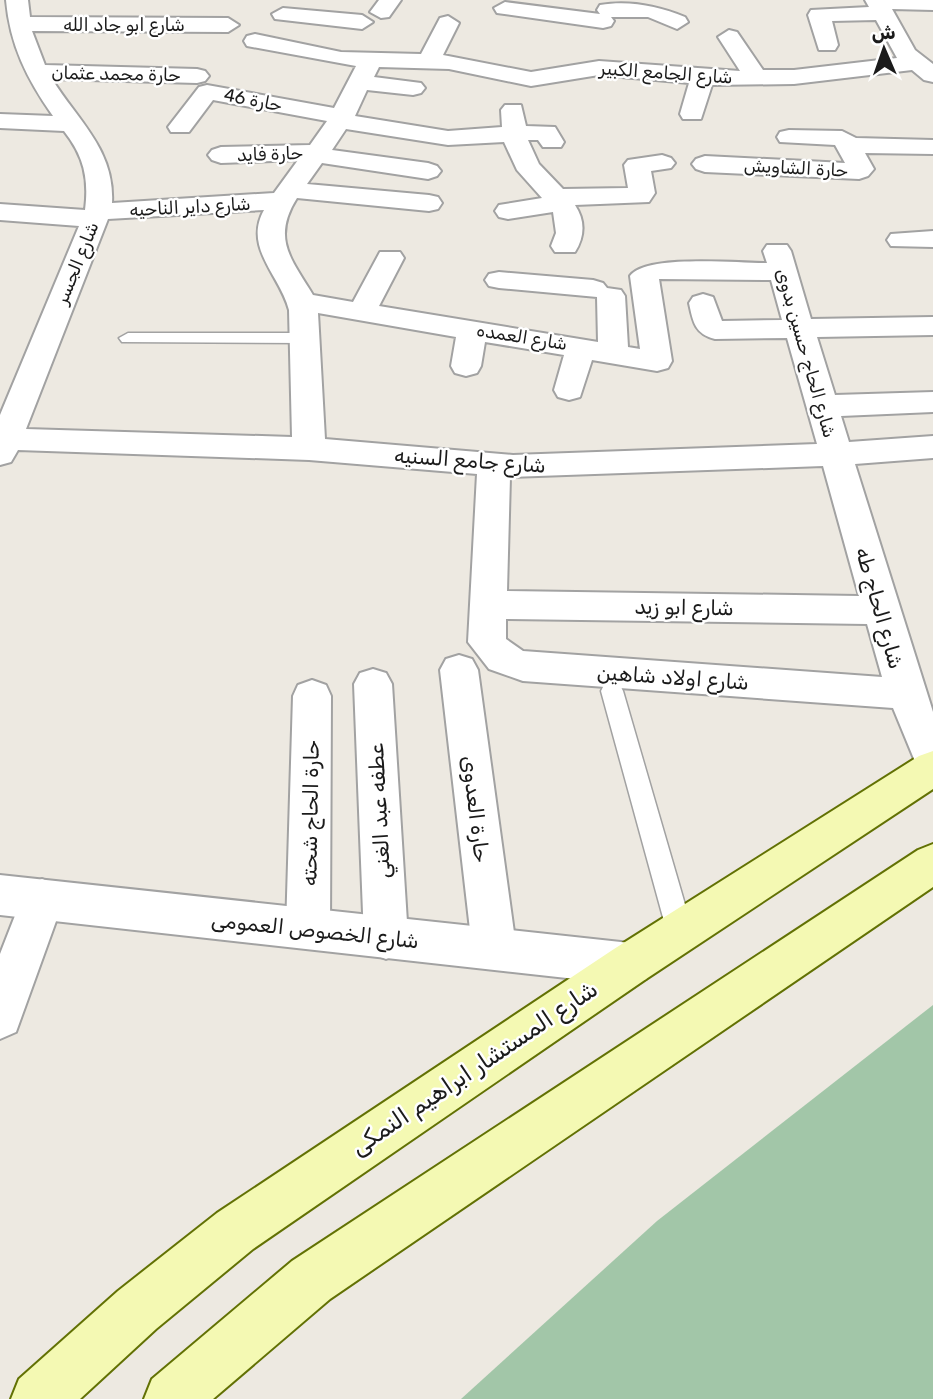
<svg xmlns="http://www.w3.org/2000/svg" width="933" height="1399" font-family="Rubik,'Noto Naskh Arabic',sans-serif">
  <style>
    .cemetery { fill: #a2c6a8 }
    .lines { fill: none; stroke-linecap: round; stroke-linejoin: round }
    .service-casing { stroke: #a2a2a2; stroke-width: 3 }
    .minor-casing { stroke: #a2a2a2; stroke-width: 4 }
    .tertiary-casing { stroke: #a2a2a2; stroke-width: 4 }
    .secondary-casing { stroke: #627104; stroke-width: 4 }
    .service { fill: #fff; fill-rule: evenodd }
    .minor { fill: #fff; fill-rule: evenodd }
    .tertiary { fill: #fff; fill-rule: evenodd }
    .secondary { fill: #f4f9b3; fill-rule: evenodd }
    .labels { text-anchor: middle; dominant-baseline: central; stroke-width: 5; stroke-linejoin: round; paint-order: stroke }
    .far-street-label { font-size: 18px; fill: #1b1b1b; stroke: #fff }
    .street-label { font-size: 21px; fill: #1b1b1b; stroke: #fff }
    .near-street-label { font-size: 24px; fill: #1b1b1b; stroke: #fff }
  </style>
  <rect width="100%" height="100%" fill="#ede9e1"/>
  <path class="cemetery" d="M933,1005V1399H461L657,1221Z"/>
  <g class="lines">
    <g class="service-casing">
      <path id="service" d="M128,333H305L314,338L305,343L122,342L119,338Z
        M612,682L620,685L623,691L693,932L689,941L680,944L671,941L667,932L601,691L604,685Z"/>
    </g>
    <g class="minor-casing">
      <path id="minor" d="M6,0H28L30,17L228,18L239,25L228,32L32,31L45,65L197,69L205,71L209,76L205,81L197,83L52,79C78,121 115,150 112,203L274,193L298,160L221,163L212,160L208,155L212,150L221,147L310,145L327,121L213,100L189,132H171L168,127L199,87L207,85L334,108L356,66L247,46L244,41L247,36L255,34L341,52L421,54L440,18L448,16L459,23L443,55L531,72L599,61L740,71L718,37L729,30L737,32L763,70H794L897,58L876,20L832,21L838,45L835,50H819L808,15L811,10L869,7L865,0H933V10L892,9L915,50L933,64V82L924,80L912,70L794,84L712,85L701,119H683L680,114L689,83L599,75L531,86L449,69L379,67L374,77L421,83L425,88L421,93L413,95L367,90L355,116L448,131L502,127L501,110L505,105H521L526,126L555,127L564,142L561,147H543L538,140H528L539,164L563,189L628,188L624,165L628,160L662,155L671,158L675,163L671,168L651,171L655,193L649,202L575,205C585,220 585,236 575,252H555L551,246L556,233L553,212L508,219L499,217L495,211L499,205L542,198L517,170L504,142L448,145L346,129L332,150L428,163L437,166L441,171L437,176L428,179L322,163L307,184L429,195L438,197L442,203L438,209L429,211L297,198C271,239 292,260 313,295L353,302L380,252H400L404,258L379,306L598,342L597,297L499,288L489,286L485,280L489,274L499,272L593,280L603,283L607,288L621,290L625,296L628,347L640,349L630,276C645,254 738,263 767,263L763,251L767,245H787L791,251L811,319L933,317V335L817,337L835,395L933,392V412L841,416L849,442L933,436V458L855,464L933,712V776L919,771L893,708L523,681L489,669L468,642L477,474L309,460L18,450L11,462L0,465V415L79,226L0,220V204L85,210C89,179 84,156 64,131L0,128V114L53,116C27,79 10,45 6,0ZM264,210C243,248 280,275 289,310L292,437L26,429L108,219ZM659,279L771,280L782,320L722,321L713,297L703,294L693,297L689,303C693,322 695,334 715,339L787,338L817,444L513,455L325,439L318,313L456,337L451,366L455,373L466,376L477,373L481,366L485,342L564,355L554,390L558,397L569,400L580,397L592,360L657,371L668,368L672,361ZM823,466L859,596L507,591L510,477ZM506,619L867,624L882,677L523,651L506,639Z
        M379,0H401L389,17L381,18L370,12Z
        M505,2L600,14L597,10L600,5C629,0 658,6 685,17L688,22L677,29L648,17H611L614,21L611,26L603,28L497,13L494,8Z
        M283,8L362,15L373,22L362,29L275,19L272,14Z
        M789,130L842,131L856,138L933,140V154L865,153L874,169L868,176L859,179L705,172L696,169L692,164L696,159L705,156L845,163L835,145L780,142L777,137L780,132Z
        M933,231V247L891,246L887,240L891,234Z
        M459,655L472,659L478,670L516,947L510,962L494,968L478,962L472,947L440,670L446,659Z
        M373,669L386,673L392,684L408,938L402,953L386,959L370,953L364,938L354,684L360,673Z
        M312,680L326,685L331,696L330,929L324,943L308,949L292,943L286,929L293,696L298,685Z
        M42,879L57,885L64,899L16,1032L0,1039V954L27,885Z"/>
    </g>
    <g class="tertiary-casing">
      <path id="tertiary" d="M0,875L630,943L646,949L652,964L646,979L630,985L0,915Z"/>
    </g>
    <g class="secondary-casing">
      <path id="secondary" d="M933,751V789L646,979L253,1249L156,1329L80,1399H11L19,1379L118,1291L217,1213L614,949L919,756Z
        M933,844V887L330,1299L213,1399H144L152,1379L292,1261L918,850Z"/>
    </g>
    <use href="#service" class="service"/>
    <use href="#minor" class="minor"/>
    <use href="#tertiary" class="tertiary"/>
    <use href="#secondary" class="secondary"/>
  </g>
  <g class="labels">
    <g class="far-street-label">
      <text x="124" y="25">شارع ابو جاد الله</text>
      <text transform="translate(666 73) rotate(4)">شارع الجامع الكبير</text>
      <text transform="translate(116 74) rotate(1)">حارة محمد عثمان</text>
      <text transform="translate(253 100) rotate(11)">حارة 46</text>
      <text transform="translate(270 154) rotate(-2)">حارة فايد</text>
      <text transform="translate(796 168) rotate(3)">حارة الشاويش</text>
      <text transform="translate(190 207) rotate(-3)">شارع داير الناحيه</text>
      <text transform="translate(77 263) rotate(-68)">شارع الجسر</text>
      <text transform="translate(522 337) rotate(9)">شارع العمده</text>
      <text transform="translate(806 353) rotate(74)">شارع الحاج حسين بدوى</text>
    </g>
    <g class="street-label">
      <text transform="translate(470 460) rotate(4)">شارع جامع السنيه</text>
      <text transform="translate(684 607) rotate(1)">شارع ابو زيد</text>
      <text transform="translate(880 608) rotate(74)">شارع الحاج طه</text>
      <text transform="translate(673 677) rotate(4)">شارع اولاد شاهين</text>
      <text transform="translate(476 809) rotate(83)">حارة العدوى</text>
      <text transform="translate(379 811) rotate(-93)">عطفه عبد الغني</text>
      <text transform="translate(310 813) rotate(-89)">حارة الحاج شحته</text>
      <text transform="translate(315 930) rotate(6)">شارع الخصوص العمومى</text>
    </g>
    <g class="near-street-label">
      <text transform="translate(474 1068) rotate(-34)">شارع المستشار ابراهيم النمكى</text>
    </g>
  </g>
  <g transform="translate(884 49) rotate(358)" stroke="#ffffff" stroke-width="5" paint-order="stroke">
  <path d="M0-5L12 26L0 18L-12 26Z" fill="#1b1b1b"/>
  <text y="-10" font-size="19" font-weight="bold" text-anchor="middle" fill="#1b1b1b">ش</text>
  </g>
</svg>
